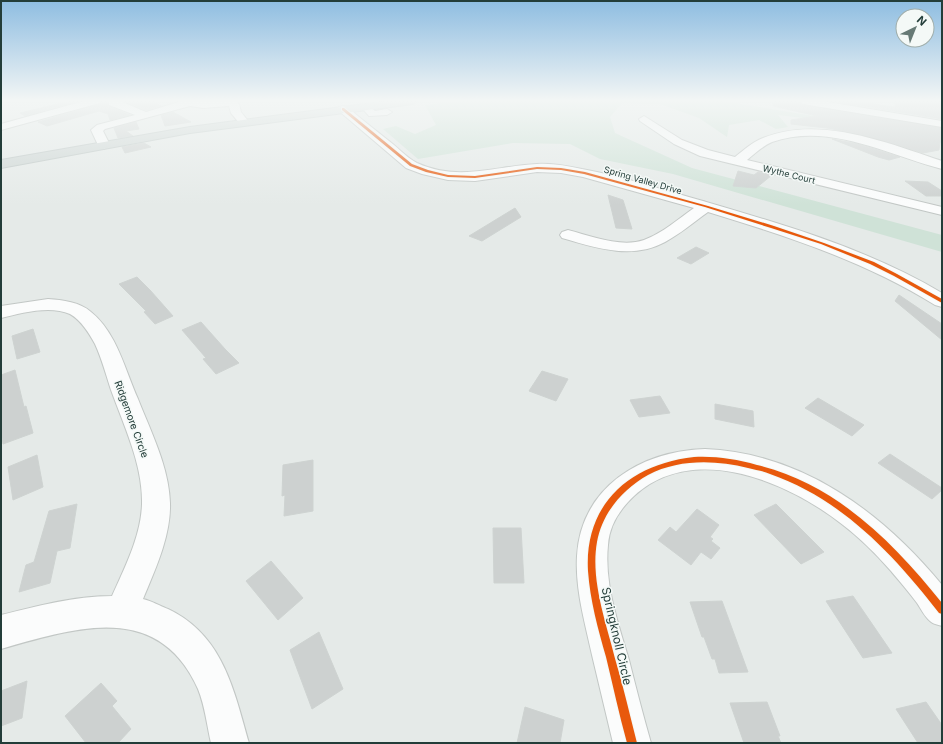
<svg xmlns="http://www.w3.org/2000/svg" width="943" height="744" font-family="Inter,sans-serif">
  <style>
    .green { fill: #cfe2d7 }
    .building { fill: #cdd1d0; stroke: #ced3d1 }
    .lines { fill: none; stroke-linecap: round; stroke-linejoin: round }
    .minor-casing { stroke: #c2c7c5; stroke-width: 2 }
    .major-casing { stroke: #bdc6c4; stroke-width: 2 }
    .minor { fill: #fbfcfc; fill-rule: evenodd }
    .major { fill: #ced6d4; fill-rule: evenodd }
    .cycleway-casing { stroke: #f4f9f7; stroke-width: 2 }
    .cycleway { fill: #e8590c; fill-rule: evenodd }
    .labels { text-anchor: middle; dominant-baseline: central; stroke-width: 3; stroke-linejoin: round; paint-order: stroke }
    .far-street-label { font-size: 9px; fill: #233d39; stroke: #f4f9f7 }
    .street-label { font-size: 10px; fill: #233d39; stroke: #f4f9f7 }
    .near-street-label { font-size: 12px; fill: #233d39; stroke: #f4f9f7 }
  </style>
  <rect width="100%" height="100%" fill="#e5eae8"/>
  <path class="green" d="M463,101H722L942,137V143L853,124L778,115L788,127L776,129L759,120L729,125L727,137L699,118L660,104L622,103L610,117L615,133L692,168L942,235V252L673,174L600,159L570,144L513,143L418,159L383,129L396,126L415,134L436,125L425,105Z"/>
  <path class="building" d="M70,101H78L25,116L20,113Z
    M102,101H108V106L130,115L110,120L108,114L99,111L47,126L38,122L100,104Z
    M124,101H153L161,106L146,110Z
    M773,101H797L803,105L942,128L939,150L923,153L853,133L827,128L791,124V120L817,116L773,106Z
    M832,101H852L895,107V101H942V119Z
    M173,112L191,122L165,126L161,115Z
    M136,122L139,129L126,131L133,136L118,138L114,128Z
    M832,139L858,144L900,157L889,160L878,157Z
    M144,143L151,147L125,153L122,147Z
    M738,171L754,175L758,172L772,175L756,188L733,186Z
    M905,181L928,182L942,191V196H926Z
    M608,195L623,200L632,229L616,228Z
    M515,208L521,217L482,241L469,236Z
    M696,247L709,253L691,264L677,258Z
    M137,277L150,290L173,316L155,324L144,312L146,311L119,284Z
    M899,295L942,324V340L895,301Z
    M201,322L225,349L239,363L216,374L203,359L206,358L182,330Z
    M33,329L40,352L17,359L12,336Z
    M15,370L24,407L26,406L33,433L3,444L1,431V375Z
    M542,371L568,379L556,401L529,391Z
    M660,396L670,413L639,417L630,400Z
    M818,398L864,425L852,436L805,408Z
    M715,404L753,411L754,427L715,419Z
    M890,454L942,488V490L932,499L878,463Z
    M37,455L43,487L13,500L8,467Z
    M313,460V511L284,516L285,495L282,496L283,465Z
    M77,504L70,548L57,551L50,583L19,592L26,565L34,562L49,511Z
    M776,504L824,552L801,564L754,515Z
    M697,509L719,525L710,537L713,539L711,541L720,548L711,559L701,552L691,565L658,540L670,527L676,532Z
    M493,528H521L524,583H494Z
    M271,561L303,598L278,620L246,581Z
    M853,596L892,653L863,658L826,601Z
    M722,601L748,672L719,673L715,659H712L704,637H702L690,602Z
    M319,632L343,689L312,709L290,650Z
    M27,681L22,718L1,726V691Z
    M101,683L117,701L112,706L131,729L118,743H86L65,716Z
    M767,702L780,736H778L781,743H744L730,703Z
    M926,702L942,725V743H918L896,709Z
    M525,707L564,720L560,743H517Z"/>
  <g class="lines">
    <g class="minor-casing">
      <path id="minor" d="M84,101H101L100,103L1,130V124Z
        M109,101H120L146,112L182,101H235L239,104L241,112L249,122L248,124H240L231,113L229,106L203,108L190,106L105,129L103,131L110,145L104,149L98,145L91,130L97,125L135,115L109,105Z
        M798,101H822L942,121V127L803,104Z
        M366,104L375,111L387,109L392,112L387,115L369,116L361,107Z
        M343,106L347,107C362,120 378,132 394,145C401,151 409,159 417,163C459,182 495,166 537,164C552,163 567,166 582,169C622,176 663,190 703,201C785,225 868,249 942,293V307L935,305C864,261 787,236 708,212C694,222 680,234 665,242C632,260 596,248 562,238L560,235L562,232L568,230C591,236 621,248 644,240C663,233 678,219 694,208L583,177L561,173L537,172L475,181L448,180L422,174L406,168L339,111L338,109L339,107Z
        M644,116L682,140L708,150L735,157C744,150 752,142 763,138C820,115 887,143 942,161V169C888,155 829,122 772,142C763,146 755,153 747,160L942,207V215L700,156L674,144L640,121L639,119Z
        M48,299C63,300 80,302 91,312C117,333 125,370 138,399C151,432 169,467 170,503C171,536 155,570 143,599C152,601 160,606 168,609C223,635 234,690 249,743H211C207,726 205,706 198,689C158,600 75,628 1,649V615C38,606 74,596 112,596C125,567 141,536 142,504C143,465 124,426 111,390C106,375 102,359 95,344C89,333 81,320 70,314C50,305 21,313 1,318V306Z
        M705,449C802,453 882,512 942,585V626C939,625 933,624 930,621C925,617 921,609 917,603C909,592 900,582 891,571C877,555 860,538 843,525C789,482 694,441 634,496C620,509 609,526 608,545C604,584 618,623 629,660C636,688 643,715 651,743H613C606,714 599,684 592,655C585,623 575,589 577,556C581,487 641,451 705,449Z"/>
    </g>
    <g class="major-casing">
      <path id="major" d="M388,101H418L413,104L190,133L1,168V160L190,127Z"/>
    </g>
    <use href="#minor" class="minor"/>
    <use href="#major" class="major"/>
    <g class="cycleway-casing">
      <path id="cycleway" d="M342,108H344L412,164L428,170L448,175L475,176L537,167L561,168L585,172L708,206L774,226L824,243L874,262L897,274L942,299V303L894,276L870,264L821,244L771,228L705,207L584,174L561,170L537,169L475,178L448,177L426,172L410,166L342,110Z
        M694,457C716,456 736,459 757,465C836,484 893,542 942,603V614L939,613C894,555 842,499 770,474C763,471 756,470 748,468C715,460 679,459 648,475C623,489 602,513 597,542C590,581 607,625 616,662C624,689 630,716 637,743H627C619,714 613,686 606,657C598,629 590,600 588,571C584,503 631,464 694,457Z"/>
    </g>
    <use href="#cycleway" class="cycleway"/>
  </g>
  <linearGradient id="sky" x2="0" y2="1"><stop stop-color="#8ebde1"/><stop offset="0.49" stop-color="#f3f6f5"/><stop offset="1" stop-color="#f3f6f5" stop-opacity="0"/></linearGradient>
  <rect width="943" height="205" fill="url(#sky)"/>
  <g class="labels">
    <g class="far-street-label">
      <text transform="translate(789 174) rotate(14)">Wythe Court</text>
      <text transform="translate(643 180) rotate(16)">Spring Valley Drive</text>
    </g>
    <g class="street-label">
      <text transform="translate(132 419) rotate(70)">Ridgemore Circle</text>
    </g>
    <g class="near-street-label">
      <text transform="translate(617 636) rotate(77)">Springknoll Circle</text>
    </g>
  </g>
  <rect width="943" height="744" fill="none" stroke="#233d39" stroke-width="4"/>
  <g transform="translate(915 28) rotate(43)"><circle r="19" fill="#f4f9f7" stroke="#a0aeab"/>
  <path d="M0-3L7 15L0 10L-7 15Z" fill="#677a76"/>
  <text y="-6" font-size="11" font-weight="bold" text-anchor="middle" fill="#233d39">N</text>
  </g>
</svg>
